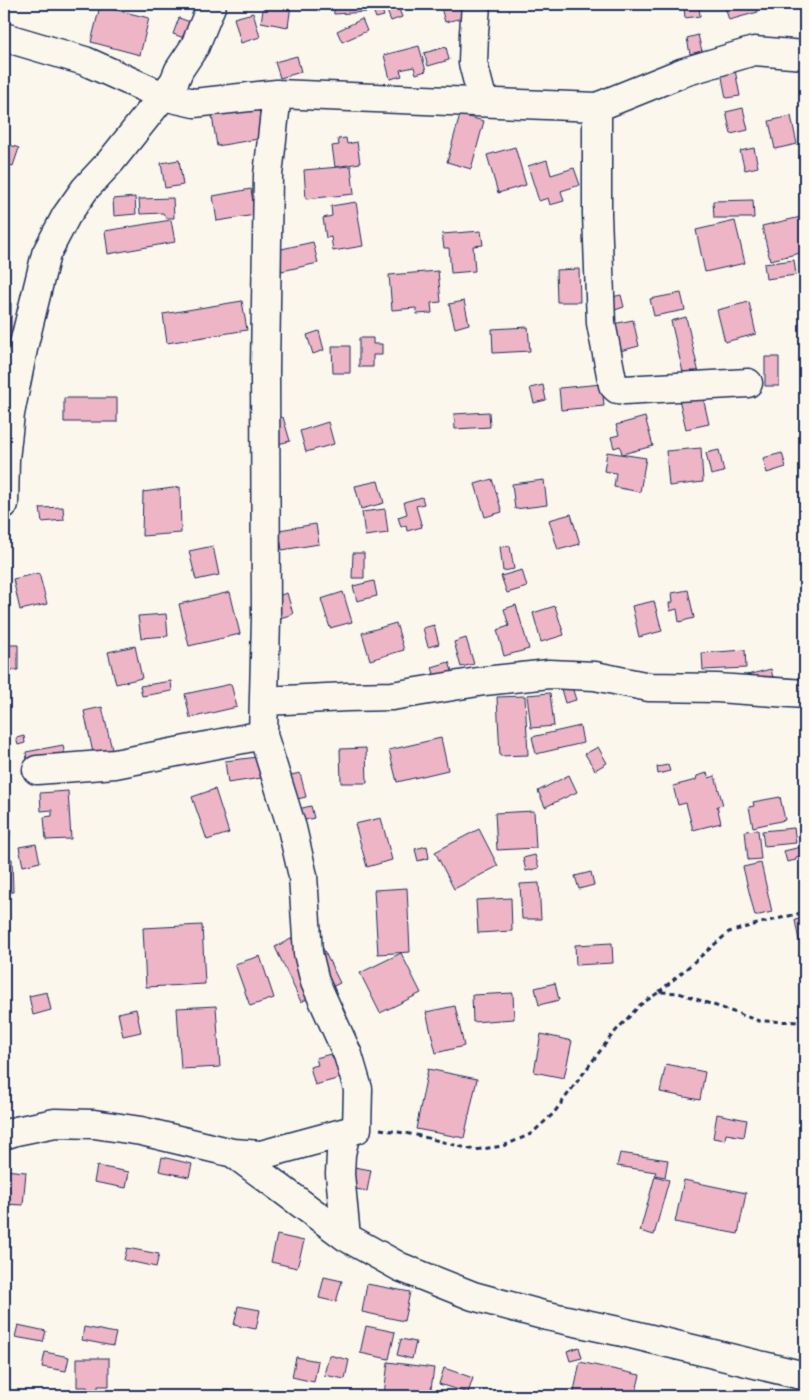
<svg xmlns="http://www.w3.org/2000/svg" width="809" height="1400" font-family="Sriracha,sans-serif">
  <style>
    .building { fill: #eeb5c6; stroke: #1b2f5e }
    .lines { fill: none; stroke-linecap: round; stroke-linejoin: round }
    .minor-casing { stroke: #1b2f5e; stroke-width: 31 }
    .path { stroke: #1b2f5e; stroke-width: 3; stroke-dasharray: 5 4; stroke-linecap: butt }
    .minor { stroke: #fbf7ec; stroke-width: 28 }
  </style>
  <rect width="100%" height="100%" fill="#fbf7ec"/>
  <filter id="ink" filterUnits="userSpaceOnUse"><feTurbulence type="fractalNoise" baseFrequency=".02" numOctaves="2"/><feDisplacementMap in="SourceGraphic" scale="10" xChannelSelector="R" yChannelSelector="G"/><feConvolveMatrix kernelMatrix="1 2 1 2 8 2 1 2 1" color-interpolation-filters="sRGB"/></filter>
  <g filter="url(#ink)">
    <path class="building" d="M264,4H297L296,6L291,5L288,27L261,22Z
      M334,4H367V12L334,14Z
      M375,4H380L384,16L376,18L371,5Z
      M384,4H397L402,17L391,21Z
      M440,4H459L463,18L445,22Z
      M649,4H699L700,16L685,18L684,7L650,10Z
      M724,4H755L758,12L729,20Z
      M100,6L149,18L140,55L91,42Z
      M253,13L260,37L241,43L234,18Z
      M179,18L193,23L187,39L173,34Z
      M362,19L367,31L342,42L337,31Z
      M698,35L702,51L690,54L687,38Z
      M419,46L426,71L416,74L414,67L400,70L402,76L390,79L384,55Z
      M446,47L449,60L428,66L424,53Z
      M297,56L301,72L280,78L275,62Z
      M735,70L740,96L726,98L721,72Z
      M258,102L264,138L217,146L211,110Z
      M743,108L748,130L731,134L726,112Z
      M460,115L484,121L471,169L447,162Z
      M791,116L797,144L775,149L769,121Z
      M346,138L347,144L357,142L360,163L335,167L332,146L339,145L338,139Z
      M4,143L19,148L13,166L4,163Z
      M515,147L526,185L498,193L487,155Z
      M754,148L758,167L745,170L740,151Z
      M179,160L183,185L165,188L161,163Z
      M547,160L551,175L574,168L580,185L561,191L564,201L550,205L548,198L539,201L528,166Z
      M351,166L354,194L306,199L304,170Z
      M251,189L255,215L217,221L213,196Z
      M135,197L136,214L114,216L113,199Z
      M173,198L174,218H166L163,213L140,214L139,199Z
      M753,200L754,218H714L713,201Z
      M356,202L363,246L333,251L331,237L326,238L323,218L332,216L331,206Z
      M805,216V252L770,260L762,226Z
      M171,220L175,242L108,254L105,231Z
      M735,221L745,263L705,272L696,230Z
      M481,231L483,245L473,246L475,271L451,273L449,248H444L442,234Z
      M313,242L318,263L282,271L277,250Z
      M794,260L796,275L766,279L764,264Z
      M579,269L580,302H557L556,270Z
      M438,271L441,302L431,303L432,313L417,314L416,308L392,310L389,275Z
      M681,293L685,310L654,316L650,299Z
      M621,295L624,307L615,310L612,297Z
      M242,301L247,330L167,343L163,314Z
      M464,301L469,324L455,328L449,304Z
      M749,302L756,334L725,342L717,310Z
      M4,303H11V337H4Z
      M686,317L700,378L685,381L671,321Z
      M633,320L639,346L620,351L613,324Z
      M528,327L530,351L493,353L492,329Z
      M319,331L324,350L313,354L307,335Z
      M359,338H373V344H382V355H373V367H359Z
      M332,346H350V373H333Z
      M765,357H779V386H765Z
      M602,384L604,406L561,410L559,388Z
      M543,385L546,400L534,403L530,388Z
      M702,393L709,424L686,429L679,399Z
      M64,398H117V422H64Z
      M489,412L490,427L455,429L454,414Z
      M283,417L290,441L278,444L271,421Z
      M645,417L653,446L622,454L620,446L614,448L611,437L619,435L616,425Z
      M328,422L334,444L306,452L300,431Z
      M701,448L703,482L669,486L666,451Z
      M719,450L724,472L711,475L706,453Z
      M607,452L646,458L640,492L614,487L616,473L604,471Z
      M782,453L786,467L767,473L763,458Z
      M492,479L502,512L485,517L475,484Z
      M544,480L547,505L515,509L512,484Z
      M378,481L384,503L361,509L355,486Z
      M180,487L181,533L142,536L143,492Z
      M422,497L424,504L416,506L422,527L407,531L406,525L401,527L398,517L407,514L404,502Z
      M63,507L64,520L42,522L40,508Z
      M385,509L388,533L365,536L362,512Z
      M571,514L580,544L558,550L549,520Z
      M316,524L319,544L282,550L279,530Z
      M213,546L219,575L196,580L189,551Z
      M510,546L514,569L503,571L500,547Z
      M353,553H364V578H352Z
      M522,570L527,587L507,593L501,576Z
      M39,573L47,604L20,610L13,579Z
      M374,581L377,596L357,601L353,586Z
      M688,590L694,618L679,622L677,609L670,611L669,603L673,602L672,593Z
      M230,592L240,634L189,646L179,604Z
      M343,592L352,622L330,628L321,599Z
      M287,593L293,614L277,619L271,598Z
      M654,601L662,631L639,637L632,606Z
      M516,605L529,649L504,656L497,630L509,626L504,609Z
      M555,606L564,635L541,642L533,613Z
      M166,614L168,636L141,638L138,616Z
      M396,623L404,650L370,660L362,633Z
      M434,625L439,644L428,647L423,628Z
      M466,638L474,664L461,667L454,642Z
      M4,645H18V670H4Z
      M135,646L142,678L116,684L108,652Z
      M745,650L746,668L703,670L702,653Z
      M449,662L455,680L437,686L432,667Z
      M771,669L777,695L739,677Z
      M171,681L172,691L142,696L140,686Z
      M231,684L237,707L190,718L185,694Z
      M572,687L576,700L565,703L561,689Z
      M550,693L554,726L531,728L527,695Z
      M525,696L528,755L500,756L497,697Z
      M102,707L114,758L95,762L84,711Z
      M580,726L583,743L536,754L532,737Z
      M24,736L25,743L18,745L16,738Z
      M441,738L448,770L397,782L389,750Z
      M4,742H7L10,759L4,760Z
      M63,745L66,762L28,769L26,752Z
      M598,747L607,763L595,770L585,754Z
      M366,748L367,783H341L340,749Z
      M258,757L261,778L228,783L225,761Z
      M668,765L670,771L658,774L657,767Z
      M300,773L306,797L293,800L287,776Z
      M707,773L709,778L715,776L723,805L717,806L721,823L693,830L686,803L678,805L673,786L696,780L697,776Z
      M569,775L577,792L545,807L538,791Z
      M215,789L229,833L207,840L192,797Z
      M68,791L71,839L46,840L44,817L52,816V810L41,811L40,793Z
      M780,797L785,820L753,827L749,807L754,806L753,802Z
      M4,799H10V836L4,837Z
      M311,806L314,818L301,821L298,809Z
      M534,811L536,848L497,850L495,813Z
      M381,818L392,860L367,867L355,824Z
      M794,828L796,843L764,846L762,831Z
      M479,829L498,866L454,889L435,852Z
      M758,830L761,859L748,860L745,831Z
      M36,844L40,862L23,866L19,847Z
      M427,846L429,858L418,861L415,849Z
      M801,847L803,855L796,857V860L787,862L784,851Z
      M535,855L539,868L526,871L523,858Z
      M4,859H12L13,892H4Z
      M761,863L772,912L755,916L743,867Z
      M591,872L594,885L579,889L575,876Z
      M539,883L541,919H522L520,884Z
      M407,888L410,952L378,954L374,890Z
      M511,898L512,931L478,933L476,900Z
      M805,918V940L799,941L795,920Z
      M202,925L205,984L146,987L143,928Z
      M313,928L340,983L301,1002L275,947Z
      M612,943L613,963L576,965L575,945Z
      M401,953L421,993L380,1013L360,973Z
      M260,956L274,998L250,1006L235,964Z
      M555,983L559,1000L539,1005L535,988Z
      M47,992L51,1010L33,1015L29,996Z
      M513,993L514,1019L473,1022L472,995Z
      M216,1006L220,1067L181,1069L177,1008Z
      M455,1006L464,1046L436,1053L426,1012Z
      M136,1009L141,1032L123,1036L118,1013Z
      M541,1034L572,1041L564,1078L534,1072Z
      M338,1052L344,1077L315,1085L310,1067L318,1065L316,1058Z
      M666,1064L705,1072L700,1100L660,1092Z
      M428,1069L477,1079L464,1138L416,1129Z
      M717,1114L747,1120L744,1137L726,1134L725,1140L713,1138Z
      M620,1153L668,1160L665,1177L655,1175L656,1172L617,1166Z
      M162,1157L192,1164L189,1177L159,1171Z
      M97,1166L129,1172L126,1188L94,1182Z
      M349,1166L371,1170L367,1191L344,1187Z
      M4,1170L26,1172L23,1205L4,1204Z
      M655,1176L669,1180L654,1235L640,1231Z
      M684,1180L746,1193L738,1234L675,1222Z
      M277,1235L304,1241L297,1268L271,1262Z
      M127,1248L159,1254L156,1267L124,1260Z
      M324,1277L342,1281L336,1302L319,1298Z
      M367,1284L410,1292L404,1321L362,1312Z
      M238,1306L260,1310L256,1329L234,1325Z
      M18,1325L46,1331L43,1342L15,1337Z
      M366,1326L395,1332L389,1359L360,1353Z
      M84,1327L116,1333L113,1346L82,1340Z
      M401,1339L416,1342L412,1359L397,1355Z
      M579,1347L582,1358L570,1361L567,1351Z
      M45,1352L69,1357L66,1371L42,1367Z
      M329,1355L349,1360L345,1379L324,1375Z
      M296,1357L318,1361L314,1382L292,1377Z
      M77,1358H109V1386H98V1392H88L87,1387H77Z
      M388,1362L434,1368L430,1396H398L384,1394Z
      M580,1362L640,1375L635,1396H573Z
      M444,1368L473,1378L468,1393L439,1384Z
      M226,1390L249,1394L248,1396H224Z"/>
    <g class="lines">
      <g class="minor-casing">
        <path id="minor" d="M476,4L474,33L473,63L483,102
          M4,37L85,61L163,96L194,103L277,94L597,107L684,72L754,51L805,55
          M597,107V214L601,323L613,385L617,389L624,390L748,383
          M4,504L5,459L10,414L24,344L46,254L66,216L85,189L111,161L174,82L179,70L195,46L212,4
          M264,701L347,697L392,696L484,681L549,674L595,676L649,687L717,688L805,694
          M37,770L115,764L263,735L266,619L265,369L268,175L277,94
          M346,1132L341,1154L340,1174L346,1237
          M4,1135L16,1131L55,1123L94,1124L141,1131L233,1153L261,1155L357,1129L358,1089L348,1055L315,982L308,953L303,876L292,828L263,735
          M233,1153L346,1237L400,1267L473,1296L543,1315L618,1331L805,1376"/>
      </g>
      <path class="path" d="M659,992L729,932L761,923L805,912
        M380,1129L416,1135L474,1150L503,1146L531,1134L553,1114L612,1035L640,1005L659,992L679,993L759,1021L805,1022"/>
      <use href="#minor" class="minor"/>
    </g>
  </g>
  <rect width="809" height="1400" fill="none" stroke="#fbf7ec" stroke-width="20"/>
  <rect x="10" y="10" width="789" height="1380" fill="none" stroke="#1b2f5e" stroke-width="2" filter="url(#ink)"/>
</svg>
